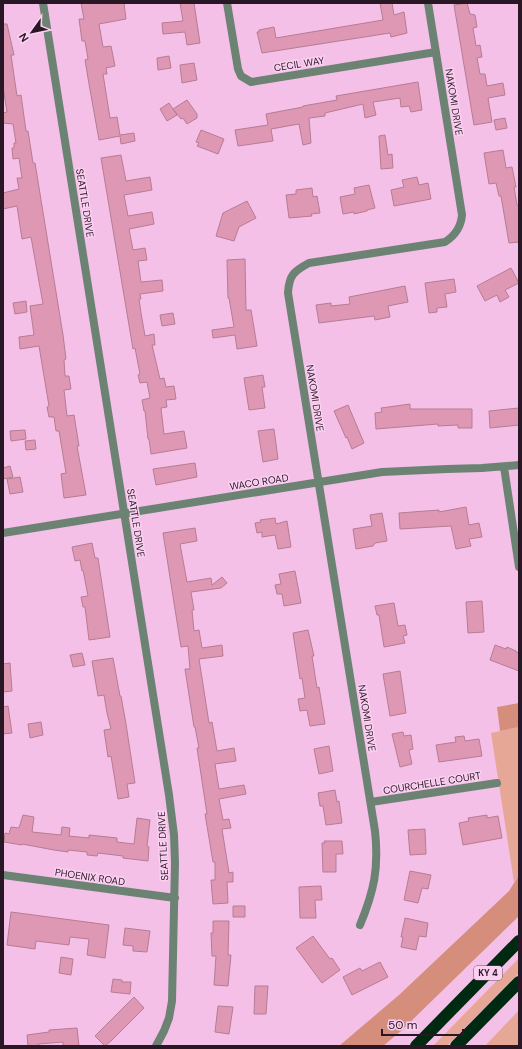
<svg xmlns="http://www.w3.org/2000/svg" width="522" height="1049" font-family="'DM Sans',sans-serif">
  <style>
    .green { fill: #e6a797 }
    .forest { fill: #d58e7c }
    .building { fill: #df98b3; stroke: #b67c93 }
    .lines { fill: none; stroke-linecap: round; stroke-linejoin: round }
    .street { stroke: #6c8373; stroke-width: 8 }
    .highway { stroke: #002912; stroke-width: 12 }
    .labels { text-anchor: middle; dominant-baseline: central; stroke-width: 3; stroke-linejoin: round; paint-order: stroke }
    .shield { fill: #fbd1f1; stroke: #694f63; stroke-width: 1 }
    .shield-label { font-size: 9px; font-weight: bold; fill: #2a1726 }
    .street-label { font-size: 10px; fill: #2a1726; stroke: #fbd1f1 }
  </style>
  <rect width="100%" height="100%" fill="#f4c0e8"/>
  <path class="green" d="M519,727V875L514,882L491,733Z
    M519,958V973L447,1046H433Z
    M519,1010V1046H485Z"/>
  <path class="forest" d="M519,703V727L500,731L497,707Z
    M519,875V916L401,1031L383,1046H339L399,995L509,891Z"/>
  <path class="building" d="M81,3H124L126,19L99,24L103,47L111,46L115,66L106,68L107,74H103L110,118L117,117L120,135L134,133L135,141L121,144L120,136L99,140L89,84L85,60L88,59L85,41H82L79,19H84Z
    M180,3H194L200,43L187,45L185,32L163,34L162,23L183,21Z
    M380,3H392L394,15L404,12L407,33L391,37L390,33L262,53L257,32H259V30L274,27L276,38L383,20Z
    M467,3L470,14L475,15L477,27L473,28L476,46L480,45L482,57L477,58L480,74H485L487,86L503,83L505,95L488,98L492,122L474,125L454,5Z
    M3,24H7L14,55H11L17,96L21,95L26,131H28L33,163H35L63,335L66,359L64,360L65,376H69L71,389L64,390L67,416L74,415L79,446H77L86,495L64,498L61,474L66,473L59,431H56L54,417H49L47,407L49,406L39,346L20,349L19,337L34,335L30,306L43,304L31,237L22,239L17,206L3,209V193L19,189L17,178H22L19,158L13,159L12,148H14V143H16L13,124L3,123V113L7,112L3,87Z
    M169,56L171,68L158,70L157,58Z
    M194,63L197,80L182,83L180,65Z
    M418,82L422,110L411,112L409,106L401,107L400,98L373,102L376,115L365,118L363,104L325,113V116L309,118L311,143L303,145L299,124L271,129L273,141L238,146L235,130L268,125L266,114L303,107V106L337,100L336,96Z
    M187,100L197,114V118L187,124L183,118L181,119L173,109Z
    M169,103L177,115L167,121L160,109Z
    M505,118L507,128L496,130L494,120Z
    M201,130L224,139L218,154L197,146L199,143L196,142Z
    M385,135L388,155L392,154L393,168L381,169L379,136Z
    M503,150L506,168L512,167L516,187H514L517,205H519V242L509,243L501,196H499L496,183L489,184L484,153Z
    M121,155L126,181L150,177L152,190L124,195L128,216L152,212L154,224L129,229L133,250L145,248L147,260L138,261L141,282L162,280L163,291L140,294L141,299H139L141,313L145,336L154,334L155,345H152L160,379L164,378L166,387L174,386L176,399L166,400L167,407L161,408L164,434L184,431L187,448L151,454L149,439H148L145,411H144L142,400L150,398L147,382L140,383L138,375L140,374L135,348L133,349L101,158Z
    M417,177L419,185L428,183L431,199L394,206L391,190L404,187L402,180Z
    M369,185L375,208L367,210V211L354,214V212L343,214L340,197L355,194L354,188Z
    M312,188L313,197L317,196L320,213L311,214L312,216L289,218L286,195L296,194V190Z
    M247,201L256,218L239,227L234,241L216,236L223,213Z
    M245,259L246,310H251L257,346L237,349L235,335L213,338L212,330L234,327L229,298H228L227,260Z
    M511,268L519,283L505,290L509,297L500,302L497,295L485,301L477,286Z
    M454,279L456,292L445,294L447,307L437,308V312L429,313L425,283Z
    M405,286L408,302L388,306L390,317L375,320L374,316L319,323L316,305L331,303V306L350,304L349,297Z
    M26,301L27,312L15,314L13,303Z
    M173,313L175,324L162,326L160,315Z
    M263,375L265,387H262L265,408L249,410L244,378Z
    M410,404V409H472V428H458V425L438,426V424L376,429L375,413L382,412L381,408Z
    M348,405L364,443L352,449L347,437L346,438L334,411Z
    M519,408V425L490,428L489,411Z
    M274,429L278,459L263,462L258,431Z
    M25,430L26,439L11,441L10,431Z
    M35,440L36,449L26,450L25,441Z
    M195,463L197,477L156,485L153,469Z
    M10,466L13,477L3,479V468Z
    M20,477L23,492L10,494L7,479Z
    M466,507L469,525L479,523L482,537L469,539L471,546L456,549L451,526L400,529L399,513L439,510V512Z
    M382,513L387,541L375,543L373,546L356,549L353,529L372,526L370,515Z
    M275,518L276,524L287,521L291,547L278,549L275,535L262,537V532L257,533L255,523L261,522L260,520Z
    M195,528L197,541L180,544L187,582L211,578L212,585L222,577L227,583L221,588L191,592L194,610H192L194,631L199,630L202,648L222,645L223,656L199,659L209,723L212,722L217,751L234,748L236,761L215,764L219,789L244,785L246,794L219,799L223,820L229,819L231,828L222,829L229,873L233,872V882H227L228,903L213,904L211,880H215V862H213L205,814H207L197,748H199L195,727H194L185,669H190L188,646L181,647L163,533Z
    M92,543L95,558H98L110,637L89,640L85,607H83L81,597L88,596L83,570L82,571L80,560L75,561L72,547Z
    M295,571L301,603L284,606L282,594H277L275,585L281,584L279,574Z
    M482,601L484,632L468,633L466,602Z
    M394,603L398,626L405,625L407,635L403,636L405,643L384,647L379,615H377L375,606Z
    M308,630L314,656H312L317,688L319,687L325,724L310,726L307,710L300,711L298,699L305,698L302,678L300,679L293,633Z
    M495,645L506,649L507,647L516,651V652L519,653V671L490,660Z
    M82,653L85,665L73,667L70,655Z
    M113,658L120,696H121L126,724L135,783L127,784L129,797L118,799L111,756L108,757L104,730L111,729L107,713L104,695L98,696L92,661Z
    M10,663L12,691L3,692V664Z
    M400,671L406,713L390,716L383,674Z
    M8,706L12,733L3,734V707Z
    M41,722L43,735L30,738L28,724Z
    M403,732L404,736L411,735L413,749L409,750L412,764L400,767L392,734Z
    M464,736L465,741L479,739L482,756L439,762L436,745L456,742L455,737Z
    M329,746L333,771L319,774L314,749Z
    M335,790L337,802L339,801L342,823L326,825L323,806H320L318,793Z
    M23,815L34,817L32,832L61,835L62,827L70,828L69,836L89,838V835L117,838V842L134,844L137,818L150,820L147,846L149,847L148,861L123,858V856L98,853L97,856L87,855V852L68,850V852L54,850L22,844V845L4,842L5,833L9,834L11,827L19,828Z
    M487,815V818L498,816L502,838L463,845L459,823L469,821L468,818Z
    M425,829L426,854L410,855L408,830Z
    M324,841H342L343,854H336V872H323L322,843H325Z
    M410,871L431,875L428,889L422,888L418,903L404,900Z
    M321,886L322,900H315L316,918H300L299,887Z
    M233,906H245V917H233Z
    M11,912L109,925L105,958L87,955L89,939L70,937L69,945L36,941L35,949L7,945Z
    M405,918L428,923L426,937L419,936L416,950L401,947L403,937H401Z
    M213,921H229L228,955H231L228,986L214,985L216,956H212L211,933H213Z
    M125,928L150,931L147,952L133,951V946L123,945Z
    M313,936L330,959L332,958L340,970L322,983L296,948Z
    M61,957L73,959L71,975L59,973Z
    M380,962L388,977L352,995L343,977L360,968L362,971Z
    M113,979L122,980V982H131L130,994L111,992Z
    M255,986H268L266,1014H254Z
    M134,997L144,1008L112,1040L105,1046L95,1036Z
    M218,1006L233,1007L229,1034L215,1032Z
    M77,1028L79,1046H63V1042L38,1044V1046H28L27,1035L49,1032V1030Z"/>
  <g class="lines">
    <path class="street" d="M43,3L169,795L174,835L175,863L172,1001L169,1018L164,1031L156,1046
      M227,3L238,69L241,76L251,82L436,52
      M504,467L519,567
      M3,533L382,472L447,469L482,468L519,465
      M371,802L497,783
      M3,875L175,898
      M360,925C374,891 379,869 375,831L288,293C289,275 294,271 309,263L445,242C456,235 461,227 462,215L428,3"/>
    <path class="highway" d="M416,1046L519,941
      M456,1046L519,982"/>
  </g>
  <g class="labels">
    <rect class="shield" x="474" y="966" width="28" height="14" rx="3"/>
    <g class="shield-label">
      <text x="488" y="973">KY 4</text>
    </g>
    <g class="street-label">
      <text transform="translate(299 64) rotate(-9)">CECIL WAY</text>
      <text transform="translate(454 102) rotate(81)">NAKOMI DRIVE</text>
      <text transform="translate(85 203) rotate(81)">SEATTLE DRIVE</text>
      <text transform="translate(315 398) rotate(81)">NAKOMI DRIVE</text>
      <text transform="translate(259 482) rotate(-9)">WACO ROAD</text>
      <text transform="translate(136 523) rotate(81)">SEATTLE DRIVE</text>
      <text transform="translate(367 718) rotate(81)">NAKOMI DRIVE</text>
      <text transform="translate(432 783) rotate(-9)">COURCHELLE COURT</text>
      <text transform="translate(163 846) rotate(-93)">SEATTLE DRIVE</text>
      <text transform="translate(90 877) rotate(8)">PHOENIX ROAD</text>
    </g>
  </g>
  <rect width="522" height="1049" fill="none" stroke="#2a1726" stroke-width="8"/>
  <g transform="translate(32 32) rotate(237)" stroke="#fbd1f1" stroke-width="3" paint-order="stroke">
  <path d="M0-3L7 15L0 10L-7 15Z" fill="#2a1726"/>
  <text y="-6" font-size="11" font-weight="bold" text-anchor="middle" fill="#2a1726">N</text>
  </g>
  <path d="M382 1029v6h81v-6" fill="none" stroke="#2a1726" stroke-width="2"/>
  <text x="388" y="1029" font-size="12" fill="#2a1726" stroke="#fbd1f1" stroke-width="3" paint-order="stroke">50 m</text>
</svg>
